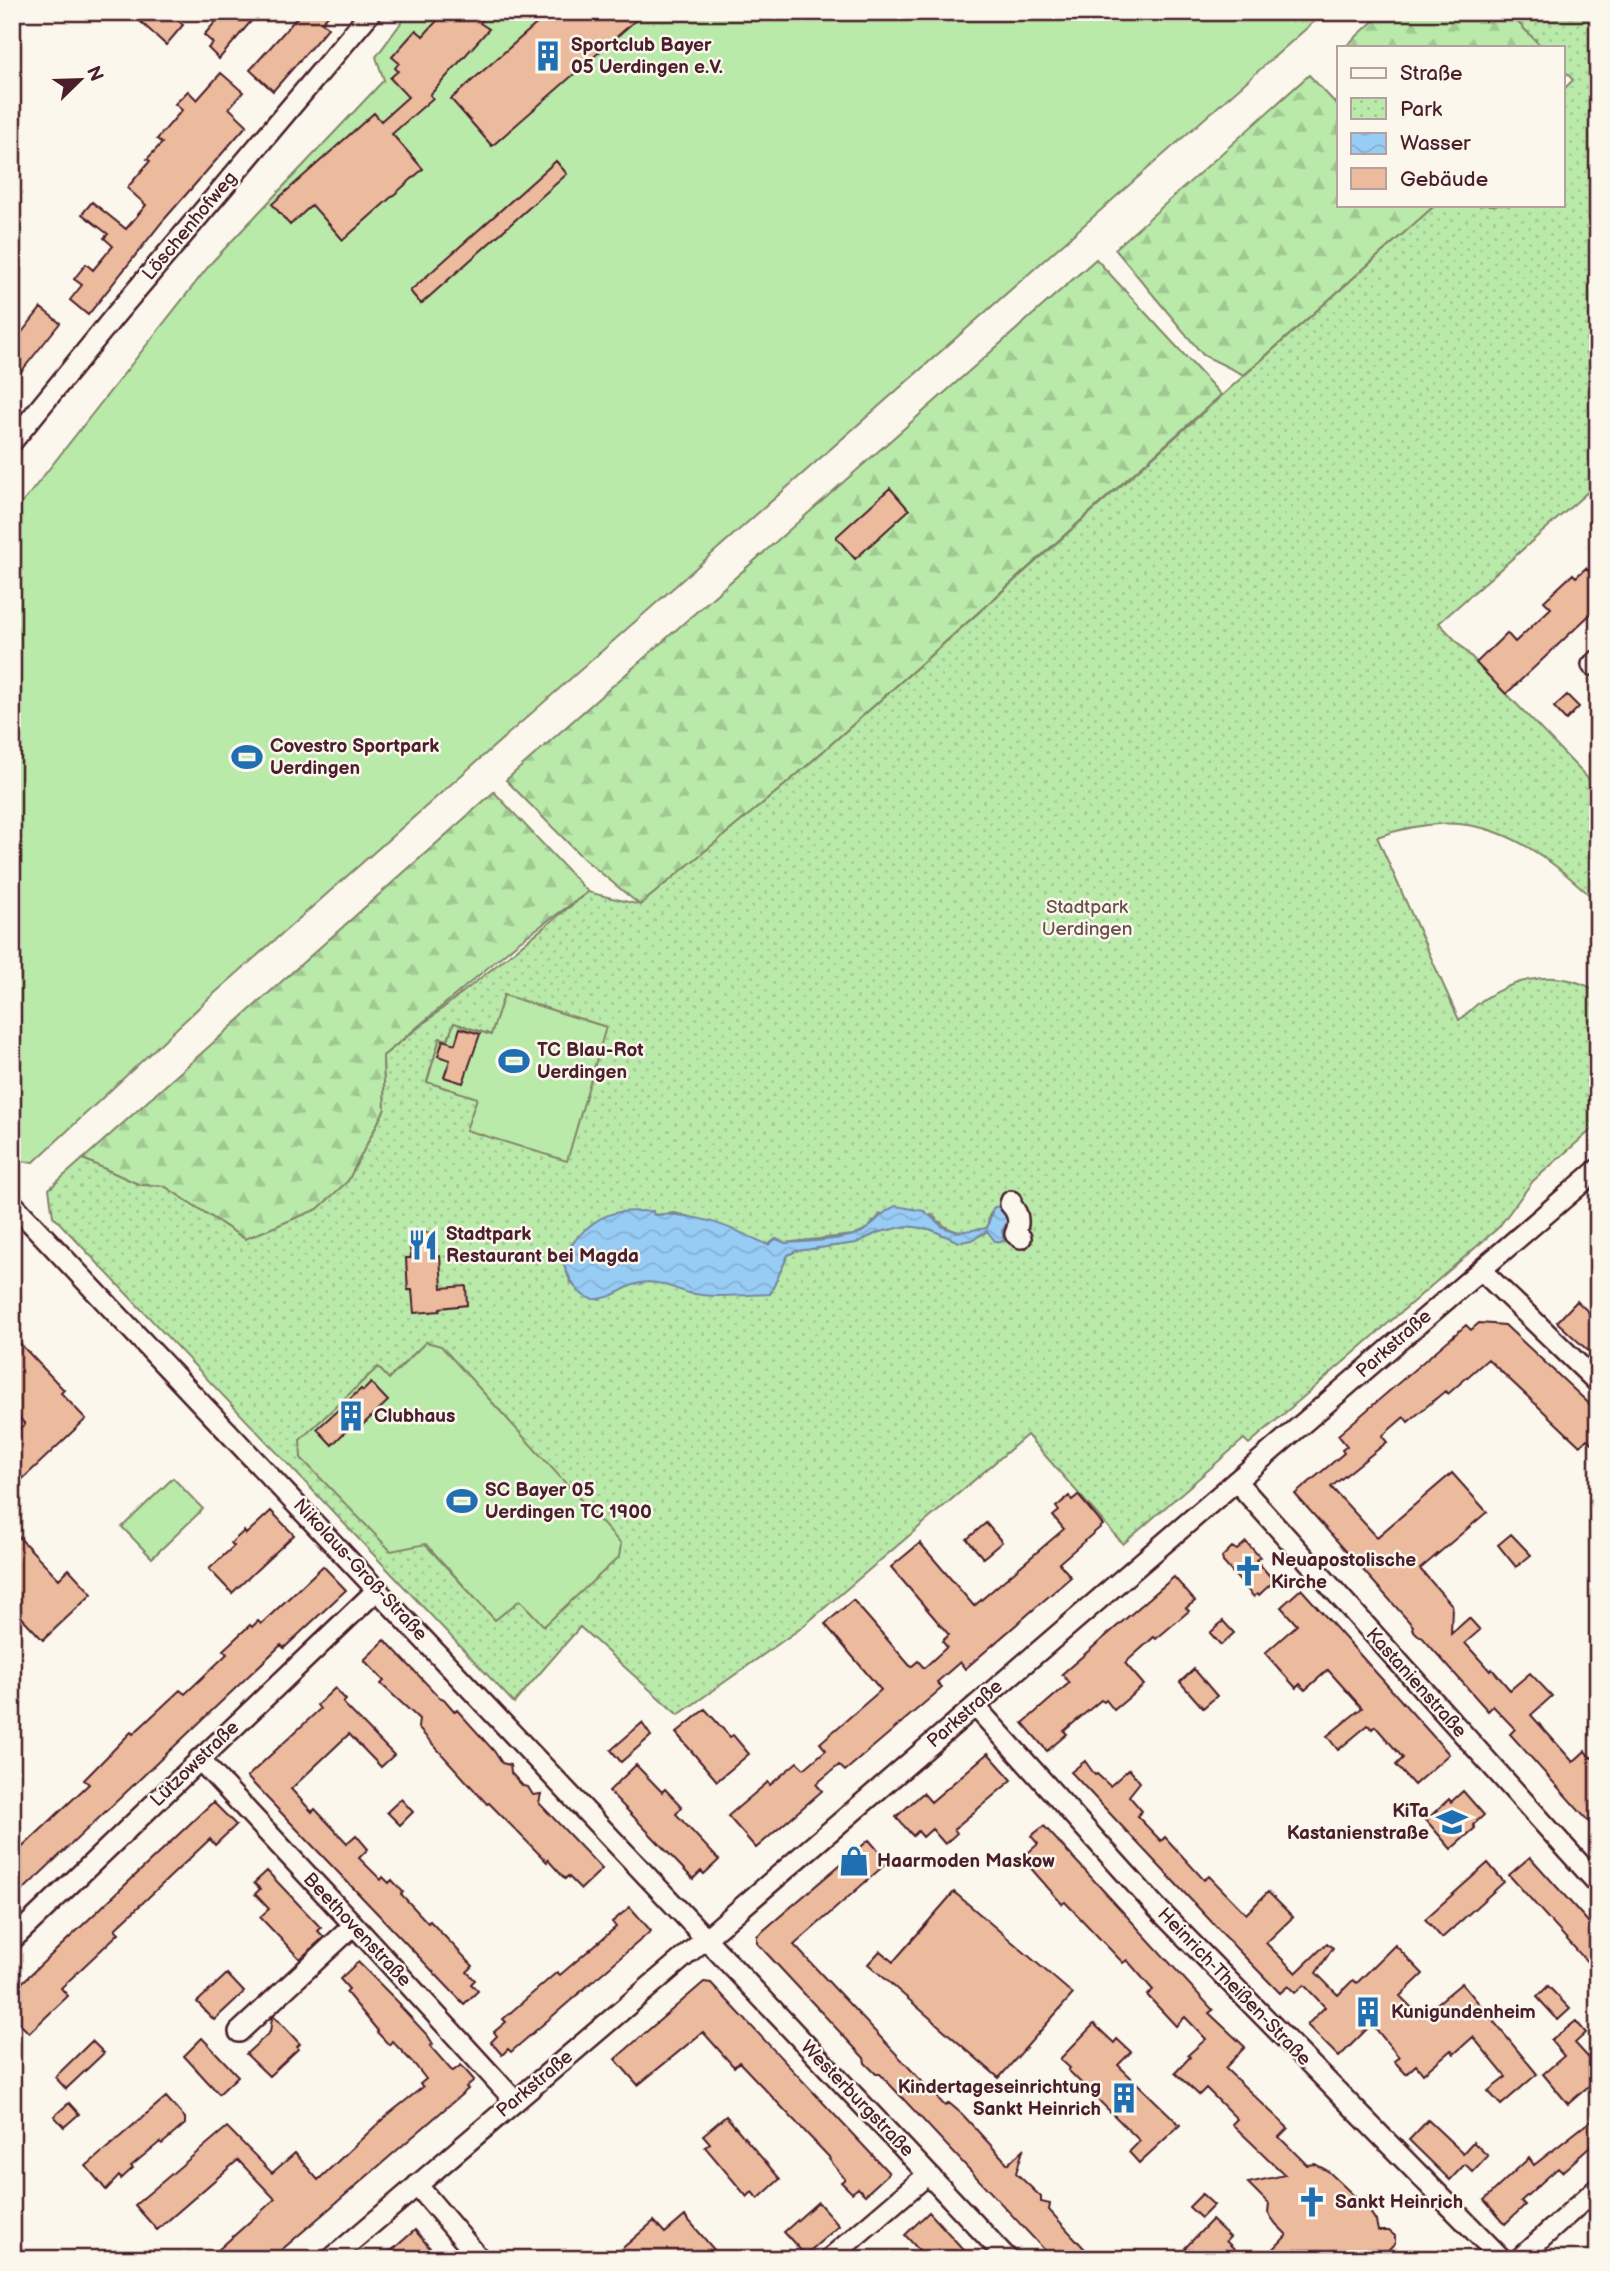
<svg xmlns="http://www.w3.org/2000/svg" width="1610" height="2271" font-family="'Balsamiq Sans',sans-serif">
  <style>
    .forest { fill: url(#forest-firs); stroke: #82846a; stroke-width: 2 }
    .park { fill: url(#park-dots); stroke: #82846a; stroke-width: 2; fill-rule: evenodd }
    .pitch { fill: #b9eaa9; stroke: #82846a; stroke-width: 2 }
    .water { fill: url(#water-waves); stroke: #7887a4; stroke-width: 2 }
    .building { fill: #ecba9d; stroke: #4a1f2b; stroke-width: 2 }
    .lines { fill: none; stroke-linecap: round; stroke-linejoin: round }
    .street-casing { stroke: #4a1f2b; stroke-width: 24 }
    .street { stroke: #fbf7ec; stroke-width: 19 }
    .labels { text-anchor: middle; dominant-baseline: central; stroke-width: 5; stroke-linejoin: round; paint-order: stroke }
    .poi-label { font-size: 19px; font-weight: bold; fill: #4a1f2b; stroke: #fbf7ec; text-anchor: start }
    .street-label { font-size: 19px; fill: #4a1f2b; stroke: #fbf7ec }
    .park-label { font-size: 19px; fill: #66524a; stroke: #fbf7ec }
  </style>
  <defs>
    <pattern id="forest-firs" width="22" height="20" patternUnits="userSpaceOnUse" patternTransform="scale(1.75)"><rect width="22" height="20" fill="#b9eaa9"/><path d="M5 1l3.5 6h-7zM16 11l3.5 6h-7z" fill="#a1c892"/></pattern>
    <pattern id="park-dots" width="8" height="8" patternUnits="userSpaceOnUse" patternTransform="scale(1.75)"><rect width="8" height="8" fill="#b9eaa9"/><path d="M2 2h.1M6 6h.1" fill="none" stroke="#a1c892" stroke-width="1.8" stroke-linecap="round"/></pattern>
    <pattern id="water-waves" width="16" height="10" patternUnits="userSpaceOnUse" patternTransform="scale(1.75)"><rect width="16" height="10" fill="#97cdf5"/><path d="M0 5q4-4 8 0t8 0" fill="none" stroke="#84b0d2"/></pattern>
  </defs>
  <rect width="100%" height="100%" fill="#fbf7ec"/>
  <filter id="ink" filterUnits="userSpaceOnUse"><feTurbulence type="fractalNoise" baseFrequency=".0143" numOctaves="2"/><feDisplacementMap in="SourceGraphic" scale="14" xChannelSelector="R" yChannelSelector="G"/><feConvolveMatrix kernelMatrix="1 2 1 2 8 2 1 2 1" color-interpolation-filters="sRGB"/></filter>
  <g filter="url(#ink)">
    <path class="forest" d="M1383,12H1508L1542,47H1345Z
      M1309,75L1339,107V205H1429L1432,208L1244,375L1203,355L1115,249Z
      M1096,259L1221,395L791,780L640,905L584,859L506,780Z
      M494,792L588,892L517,943L383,1056L385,1109L348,1181L318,1209L245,1239L164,1186L140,1185L83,1159Z"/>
    <path class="park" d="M1508,12H1598V483L1439,623L1598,789V903C1528,837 1473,803 1377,837L1459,1020C1467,1014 1475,1005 1484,999C1520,976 1561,969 1598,992V1124L1533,1181L1498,1228L1249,1444L1244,1439L1123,1544L1027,1435L801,1628L678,1715L580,1627L514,1703L53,1216L49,1189L83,1159L140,1185L164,1186L245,1239L318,1209L348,1181L385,1109L383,1056L588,892L640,905L791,780L1432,208L1437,205H1563V90L1573,80L1563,69V47H1542ZM504,995L606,1027L427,1082L440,1038L448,1040L454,1023L491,1035ZM995,1207L1005,1225L1001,1242L995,1241L988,1231L972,1240L959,1242L930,1229L907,1226L879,1232L856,1243L796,1251L788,1255L770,1294H692L664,1283L646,1282L579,1291L570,1281L563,1263C576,1220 615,1220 653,1211V1215L675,1213L719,1225L768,1245L776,1239L784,1243L853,1235L867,1229L881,1214L932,1215C950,1234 962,1235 987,1228L989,1216ZM439,1256L442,1288L408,1290L406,1258ZM426,1342L544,1625L520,1600L495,1620L425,1544L388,1379Z"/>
    <path class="pitch" d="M409,12H481L485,16L489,12H1325L208,999L34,1162L12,1161V516L212,262L384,80L376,57Z
      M504,995L606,1027L567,1161L466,1130L477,1098L427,1082L440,1038L448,1040L454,1023L491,1035Z
      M426,1342L441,1346L621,1544L619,1557L544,1626L520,1600L495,1620L426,1544L391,1551L301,1458L300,1440L378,1367L389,1379Z
      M173,1478L203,1509L152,1558L122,1527Z"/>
    <path class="water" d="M896,1206L924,1211L943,1227L957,1232L987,1228L993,1208L999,1206L1006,1208L1009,1219L1002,1231L1004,1241H995L987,1231L972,1240L959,1242L930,1229L907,1226L879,1232L856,1243L796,1251L788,1255L770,1294C745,1295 719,1298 695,1294C678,1292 666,1282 648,1282C627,1282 613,1301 593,1299C576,1297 569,1276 563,1263C570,1240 594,1216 619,1212C630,1211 642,1211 653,1211L654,1215C693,1211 733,1228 768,1245L776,1239L785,1243C802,1242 847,1240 862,1232C875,1225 881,1211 896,1206Z"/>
    <path class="building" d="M130,12H169L183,25L166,45Z
      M224,12H259L219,59L208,48L213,43L204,35Z
      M302,12H331L322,22L328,28L273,91L250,70Z
      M445,12H488L480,23L489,29L430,95L433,98L392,134L423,169L343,240L312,205L290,225L272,204L374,113L381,121L408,97L390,78L398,71L395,68L399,63L392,57L416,30L423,36Z
      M550,12H645L492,146L451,99Z
      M221,73L243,92L229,108L247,125L162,222L88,315L70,300L82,285L74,279L86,264L93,270L113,246L104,238L108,234L82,214L92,202L126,229L146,205L127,188L150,161L147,159L162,143L157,139L182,110L175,104L188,91L197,100Z
      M556,161L567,174L421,304L410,291Z
      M41,308L60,323L12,383V345Z
      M890,488L909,510L855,559L836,537Z
      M1586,568L1598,580V607L1506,694L1476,663L1507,633L1515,642L1551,608L1544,601L1573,574L1576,577Z
      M1567,695L1579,707L1566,720L1554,707Z
      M460,1028L480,1034L463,1083L444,1077L450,1060L438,1056L443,1040L455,1044Z
      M435,1232L436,1256H440L442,1288L466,1286L467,1305L440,1308V1311L414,1313L412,1290H408L406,1258H411L409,1234Z
      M1577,1301L1598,1321V1360L1557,1322Z
      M1479,1323L1505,1325L1598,1412V1448L1587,1439L1580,1446L1488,1359L1448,1394L1445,1391L1408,1422L1404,1417L1382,1436L1387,1442L1331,1487L1377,1537L1452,1473L1487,1512L1420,1569L1452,1605L1451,1634L1469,1618L1480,1630L1465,1643L1490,1671L1492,1669L1510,1690L1530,1673L1552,1696L1531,1715L1573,1762L1585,1751L1591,1758L1598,1752V1832L1510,1734L1515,1729L1493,1706L1488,1711L1421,1636H1419L1412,1629L1413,1626L1295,1494L1344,1453L1342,1450L1347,1446L1338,1435L1466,1325L1471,1330Z
      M12,1335L64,1390L61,1393L86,1419L12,1489V1436L25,1424L12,1410Z
      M371,1383L388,1401L356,1431L351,1426L332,1445L317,1429L361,1389L363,1391Z
      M1078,1495L1103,1525L1059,1563L1071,1577L965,1669L960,1662L937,1682L942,1688L845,1771L839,1765L816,1784L822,1791L756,1848L728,1816L768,1782L770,1785L797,1762L804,1769L826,1750L820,1743L881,1690L825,1624L853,1600L911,1667L918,1661L924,1668L947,1647L942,1641L949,1635L891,1567L920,1543L974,1606L1064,1529L1053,1516L1059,1511L1056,1507L1069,1496L1072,1500Z
      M271,1511L294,1535L232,1593L209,1569L234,1546L231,1543L244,1531L246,1534Z
      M986,1523L1002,1542L983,1558L967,1539Z
      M12,1530L59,1579L69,1569L92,1594L43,1640L12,1607Z
      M1511,1534L1531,1555L1516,1567L1498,1545Z
      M1246,1542L1260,1557L1256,1560L1274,1581L1259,1595L1257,1594L1254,1597L1223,1562L1222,1557L1232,1547L1237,1550Z
      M323,1566L346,1590L284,1648L281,1645L21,1892L12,1884V1857L89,1784L84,1780L131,1732L133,1734L180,1690L185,1694L227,1654L223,1650L250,1625L252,1627L258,1621L261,1624Z
      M1174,1577L1195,1601L1186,1608L1189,1611L1156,1639L1154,1637L1125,1663L1144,1685L1114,1710L1106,1700L1104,1702L1101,1700L1064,1731L1067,1734L1047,1751L1023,1723L1069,1683L1062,1674Z
      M1301,1589L1449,1754L1414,1785L1396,1765L1403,1758L1375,1726L1372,1729L1368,1725L1338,1750L1327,1736L1362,1708L1328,1670L1305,1690L1300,1684L1296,1688L1265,1653L1297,1625L1281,1607Z
      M1223,1621L1234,1633L1221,1645L1210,1633Z
      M385,1640L439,1697L444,1699L455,1712L457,1710L494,1751L502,1763L510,1765L511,1773L523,1786L528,1787L533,1795L541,1794L539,1803L602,1869L581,1889L568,1876L565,1879L548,1860L547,1862L489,1803L487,1804L418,1728L419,1719L381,1684L384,1681L364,1660Z
      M1194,1669L1217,1696L1203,1708L1180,1682Z
      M335,1688L346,1700L343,1703L394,1755L381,1767L349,1734L291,1789L312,1812L315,1809L347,1843L356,1835L368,1849L359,1858L381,1880L383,1877L389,1883L392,1880L403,1892L401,1894L428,1923L430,1921L473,1966L467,1972L475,1980L471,1984L478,1991L464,2004L247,1777L320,1709L317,1705Z
      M705,1709L730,1737L733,1735L749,1754L717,1781L676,1733Z
      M642,1723L651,1736L621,1762L611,1750Z
      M988,1753L1012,1780L954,1829L957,1833L945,1844L932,1829L923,1837L918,1831L913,1836L896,1817L923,1793L931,1802Z
      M1085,1761L1095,1775L1097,1774L1110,1786L1129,1769L1140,1782L1129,1796L1142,1811L1137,1816L1161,1841L1165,1837L1204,1880L1209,1876L1246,1914L1268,1892L1293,1917L1266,1943L1296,1973L1327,1943L1333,1948L1316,1973L1338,1995L1353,1980L1357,1983L1395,1945L1423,1974L1400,1996L1421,2017L1462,1983L1537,2074L1501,2105L1488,2091L1506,2077L1473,2037L1454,2054L1451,2050L1423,2074L1416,2065L1406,2074L1394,2061L1399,2057L1372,2024L1339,2057L1307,2025L1325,2007L1304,1985L1295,1993L1288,1986L1280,1993L1237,1949L1071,1772Z
      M636,1765L662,1792L665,1789L682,1807L676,1814L719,1860L704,1874L701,1871L693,1879L609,1791Z
      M1463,1791L1484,1815L1473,1825L1475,1828L1451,1849L1426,1820L1449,1799L1451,1802Z
      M401,1799L413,1812L400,1825L387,1812Z
      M213,1802L236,1825L215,1845L210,1839L115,1929L119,1933L61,1988L68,1996L29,2033L12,2016V1992Z
      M1044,1826L1213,2010L1209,2013L1245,2047L1225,2068L1288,2128L1279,2137L1307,2165L1315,2164L1328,2171L1368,2209L1376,2221L1378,2231H1389L1395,2236V2243L1386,2252L1389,2259H1315L1308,2253L1302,2259H1264L1287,2235L1276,2224L1268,2213L1269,2204L1248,2183L1285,2175L1232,2124L1237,2119L1206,2088L1199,2095L1175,2073L1190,2057L1188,2055L1206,2039L1185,2017L1176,2026L1147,1995L1153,1990L1127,1960L1123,1963L1065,1902L1062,1904L1022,1858L1038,1844L1031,1836Z
      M869,1840L888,1862L794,1945L945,2106L949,2103L962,2114L1008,2164L1023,2150L1016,2173L1041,2197V2202L1050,2204L1049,2210L1094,2259H1053L880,2074H876L865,2063L864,2058L757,1943V1936Z
      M1530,1857L1598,1933V1974L1509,1875Z
      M1488,1863L1504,1882L1442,1938L1425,1919Z
      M267,1871L321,1928L318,1931L324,1937L300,1959L260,1917L269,1909L255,1894L260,1889L254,1883Z
      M954,1892L1073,1994L999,2078L868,1964L880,1951L893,1962Z
      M630,1907L651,1931L511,2052L508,2049L502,2055L491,2042L497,2036L494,2032L506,2022L503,2019L557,1972L560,1975L616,1927L612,1922Z
      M358,1962L401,2005L400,2006L428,2036L433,2044L430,2046L451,2070L453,2071L461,2065L474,2080L466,2087L468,2089L271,2259H208L275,2199L238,2160L157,2230L135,2205L227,2127L272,2173L295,2153L318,2180L386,2116L423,2087L420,2084L426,2079L415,2065L392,2041L389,2045L377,2032L378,2031L346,1992L349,1989L340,1979Z
      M227,1974L244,1992L214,2020L197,2002Z
      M704,1982L711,1983L889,2173L865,2195L858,2188L852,2193L841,2182L845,2179L829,2159L830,2158L739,2062L734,2067L703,2032L638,2085L615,2059Z
      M1548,1986L1570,2009L1558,2020L1537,1997Z
      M274,2016L300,2044L297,2047L298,2049L269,2076L246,2054L270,2032L272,2018Z
      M1576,2021L1586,2033L1575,2043L1598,2068V2078L1568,2104L1543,2074L1564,2056L1551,2041Z
      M1094,2024L1114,2043L1117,2039L1131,2052L1118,2065L1180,2125L1139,2163L1129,2152L1140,2141L1068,2070L1070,2068L1060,2059Z
      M202,2038L238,2076L219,2094L184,2056Z
      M92,2041L104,2053L66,2089L55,2077Z
      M166,2097L185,2118V2124L162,2144L160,2142L131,2166L133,2168L121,2179L119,2176L106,2190L86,2166Z
      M69,2103L79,2114L64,2127L54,2116Z
      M1598,2115V2140L1562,2172L1558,2168L1541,2183L1521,2201L1525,2205L1505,2224L1484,2200L1529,2158L1534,2165Z
      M726,2116L780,2179L758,2199L752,2192L747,2197L705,2147L710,2143L703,2135Z
      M1428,2120L1463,2153L1473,2142L1488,2156L1473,2172L1465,2164L1450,2180L1409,2140Z
      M1202,2194L1214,2205L1201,2218L1189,2207Z
      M818,2202L839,2226L805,2255L784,2232Z
      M929,2212L972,2259H927L905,2235Z
      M685,2216L722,2259H610L654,2221L665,2233Z
      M1212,2220L1230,2237L1226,2241L1245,2259H1195L1185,2248Z
      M415,2230L439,2259H382Z"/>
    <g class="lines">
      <g class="street-casing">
        <path id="street" d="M12,442L117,313L371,12
          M1592,665L1598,660
          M1011,1201L1010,1204C1019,1213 1020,1223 1015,1234L1021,1238
          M12,1203L1008,2259
          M1481,1270L1598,1383
          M1236,1481L1598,1884
          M975,1706L1156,1907L1502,2259
          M199,1759L354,1925L515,2101
          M12,1940L378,1589
          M239,2032L354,1925
          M417,2185L480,2259
          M331,2259L690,1952L1598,1169
          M829,2259L919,2182
          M1519,2259L1598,2187"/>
      </g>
      <use href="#street" class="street"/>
    </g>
  </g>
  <defs>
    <g id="building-bare" transform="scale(2.415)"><path d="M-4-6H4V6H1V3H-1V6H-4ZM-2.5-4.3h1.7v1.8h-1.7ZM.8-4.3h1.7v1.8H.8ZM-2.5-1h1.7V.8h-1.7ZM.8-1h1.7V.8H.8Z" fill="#1f6fb2" stroke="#fbf7ec" stroke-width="2.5" paint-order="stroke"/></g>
    <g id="stadium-bare" transform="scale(2.415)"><path d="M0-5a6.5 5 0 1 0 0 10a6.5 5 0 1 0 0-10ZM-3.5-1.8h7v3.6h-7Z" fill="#1f6fb2" stroke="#fbf7ec" stroke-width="2.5" paint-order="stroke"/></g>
    <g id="restaurant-bare" transform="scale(2.415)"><path d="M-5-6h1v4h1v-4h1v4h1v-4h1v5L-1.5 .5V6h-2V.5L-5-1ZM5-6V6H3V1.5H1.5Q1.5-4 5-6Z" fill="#1f6fb2" stroke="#fbf7ec" stroke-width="2.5" paint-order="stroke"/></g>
    <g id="church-bare" transform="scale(2.415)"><path d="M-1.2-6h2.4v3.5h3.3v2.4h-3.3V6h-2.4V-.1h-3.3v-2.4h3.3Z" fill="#1f6fb2" stroke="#fbf7ec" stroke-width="2.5" paint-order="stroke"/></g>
    <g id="school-bare" transform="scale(2.415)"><path d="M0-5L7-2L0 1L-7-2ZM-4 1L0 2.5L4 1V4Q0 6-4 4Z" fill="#1f6fb2" stroke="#fbf7ec" stroke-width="2.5" paint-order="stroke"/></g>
    <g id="shop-bare" transform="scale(2.415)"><path d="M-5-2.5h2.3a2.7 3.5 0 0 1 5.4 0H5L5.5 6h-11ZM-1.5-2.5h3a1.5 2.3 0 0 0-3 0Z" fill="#1f6fb2" stroke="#fbf7ec" stroke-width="2.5" paint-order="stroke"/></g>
  </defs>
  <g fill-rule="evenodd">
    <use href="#building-bare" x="548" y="56"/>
    <use href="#stadium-bare" x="247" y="757"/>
    <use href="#stadium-bare" x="514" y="1061"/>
    <use href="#restaurant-bare" x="423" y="1245"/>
    <use href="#building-bare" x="351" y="1416"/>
    <use href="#stadium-bare" x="462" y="1501"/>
    <use href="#church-bare" x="1248" y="1571"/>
    <use href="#school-bare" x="1452" y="1822"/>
    <use href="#shop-bare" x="854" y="1861"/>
    <use href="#building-bare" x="1368" y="2012"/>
    <use href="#building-bare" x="1124" y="2098"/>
    <use href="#church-bare" x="1312" y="2202"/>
  </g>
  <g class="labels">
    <g class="poi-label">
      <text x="571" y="45">Sportclub Bayer<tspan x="571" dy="22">05 Uerdingen e.V.</tspan></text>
      <text x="270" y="746">Covestro Sportpark<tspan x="270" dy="22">Uerdingen</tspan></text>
      <text x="537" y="1050">TC Blau-Rot<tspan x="537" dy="22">Uerdingen</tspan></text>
      <text x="446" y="1234">Stadtpark<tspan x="446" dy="22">Restaurant bei Magda</tspan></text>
      <text x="374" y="1416">Clubhaus</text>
      <text x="485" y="1490">SC Bayer 05<tspan x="485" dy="22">Uerdingen TC 1900</tspan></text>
      <text x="1271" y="1560">Neuapostolische<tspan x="1271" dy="22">Kirche</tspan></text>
      <text x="1429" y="1811" text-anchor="end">KiTa<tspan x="1429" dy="22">Kastanienstraße</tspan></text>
      <text x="877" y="1861">Haarmoden Maskow</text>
      <text x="1391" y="2012">Kunigundenheim</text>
      <text x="1101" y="2087" text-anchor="end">Kindertageseinrichtung<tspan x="1101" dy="22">Sankt Heinrich</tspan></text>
      <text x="1335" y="2202">Sankt Heinrich</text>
    </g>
    <g class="street-label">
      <text transform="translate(190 226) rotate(-50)">Löschenhofweg</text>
      <text transform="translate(1394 1344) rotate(-41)">Parkstraße</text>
      <text transform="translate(360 1570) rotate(47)">Nikolaus-Groß-Straße</text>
      <text transform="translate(1416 1683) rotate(48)">Kastanienstraße</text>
      <text transform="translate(965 1714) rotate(-41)">Parkstraße</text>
      <text transform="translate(195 1764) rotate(-44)">Lützowstraße</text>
      <text transform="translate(357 1930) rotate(47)">Beethovenstraße</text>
      <text transform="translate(1234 1987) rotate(46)">Heinrich-Theißen-Straße</text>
      <text transform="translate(535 2084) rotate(-40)">Parkstraße</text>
      <text transform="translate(857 2099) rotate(46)">Westerburgstraße</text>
    </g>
    <g class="park-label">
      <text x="1087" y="907">Stadtpark<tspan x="1087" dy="22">Uerdingen</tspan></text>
    </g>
  </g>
  <rect width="1610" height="2271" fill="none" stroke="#fbf7ec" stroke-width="42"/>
  <rect x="21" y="21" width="1568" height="2229" fill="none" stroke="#4a1f2b" stroke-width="2.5" filter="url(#ink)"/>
  <rect x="1337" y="46" width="228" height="161" fill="#fbf7ec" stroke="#b4a19f" stroke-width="2"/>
  <rect x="1351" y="68" width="35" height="10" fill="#fbf7ec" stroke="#b4a19f" stroke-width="2"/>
  <text x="1400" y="80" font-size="21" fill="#4a1f2b">Straße</text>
  <rect x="1351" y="98" width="35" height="21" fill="url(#park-dots)" stroke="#b4a19f" stroke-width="2"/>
  <text x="1400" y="116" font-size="21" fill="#4a1f2b">Park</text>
  <rect x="1351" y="133" width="35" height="21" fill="url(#water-waves)" stroke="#b4a19f" stroke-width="2"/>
  <text x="1400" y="150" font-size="21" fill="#4a1f2b">Wasser</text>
  <rect x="1351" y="168" width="35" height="21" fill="#ecba9d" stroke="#b4a19f" stroke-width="2"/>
  <text x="1400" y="186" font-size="21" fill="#4a1f2b">Gebäude</text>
  <g transform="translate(80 80) rotate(67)" stroke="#fbf7ec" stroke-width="5" paint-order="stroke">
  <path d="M0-5L12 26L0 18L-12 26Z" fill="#4a1f2b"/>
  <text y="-10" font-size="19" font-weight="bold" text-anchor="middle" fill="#4a1f2b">N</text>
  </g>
</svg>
